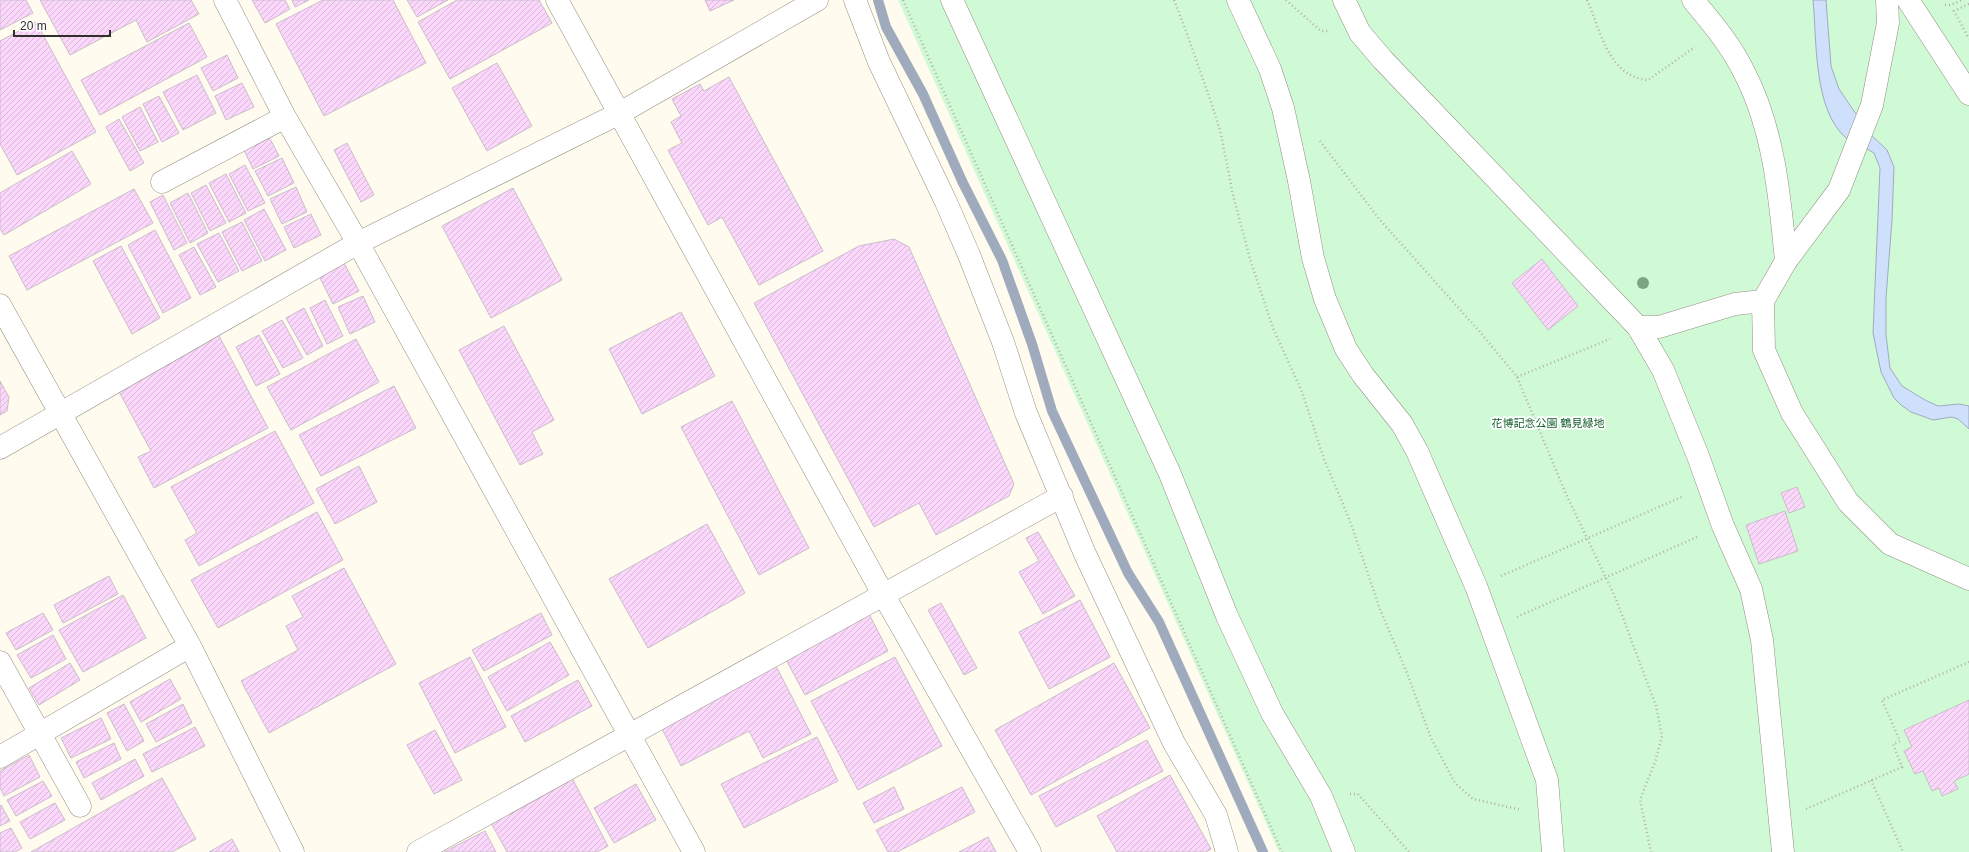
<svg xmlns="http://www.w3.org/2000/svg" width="1969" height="852" font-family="Helvetica,'Noto Sans JP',sans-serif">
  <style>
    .green { fill: #d0fad6 }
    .water { fill: #cee0fc; stroke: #9fabbd }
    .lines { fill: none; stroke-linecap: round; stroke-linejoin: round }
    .stream { stroke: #9fabbd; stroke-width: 10 }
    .building { fill: url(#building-hatch); stroke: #c9bdc9 }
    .minor-casing { stroke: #938f81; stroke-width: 23 }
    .path { stroke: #b4b1a7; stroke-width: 2.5; stroke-dasharray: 1 3; stroke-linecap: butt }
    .minor { stroke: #fff; stroke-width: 22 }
    .tree { fill: #7da583 }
    .labels { text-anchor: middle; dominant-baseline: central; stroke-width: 3.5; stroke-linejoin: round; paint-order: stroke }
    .park-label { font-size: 11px; fill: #125e2a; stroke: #fff }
  </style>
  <defs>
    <pattern id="building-hatch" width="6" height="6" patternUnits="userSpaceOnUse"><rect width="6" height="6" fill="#fcd7fc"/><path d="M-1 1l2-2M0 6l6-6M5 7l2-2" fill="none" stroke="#d8b9d8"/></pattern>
  </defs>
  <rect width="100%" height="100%" fill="#fffbef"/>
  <path class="green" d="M898,0H1969V852H1279Z"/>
  <path class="water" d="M1813,0H1826L1831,66L1839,89L1869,133L1887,150L1894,167L1892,220L1886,298V335L1890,368L1902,386L1925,400L1938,406L1959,404L1969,406V429L1958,419L1952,417L1933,420L1911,412L1901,405L1894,398L1881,372L1873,333L1880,168L1874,153C1865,147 1854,145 1846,138C1813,109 1817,41 1813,0Z"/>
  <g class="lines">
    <path class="stream" d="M878,0L886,27L923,94L962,181L1002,260L1032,344L1052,411L1128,573L1159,622L1263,852"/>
  </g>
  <path class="building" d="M0,0H26L33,13L0,30Z
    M40,0H191L199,14L147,42L136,20L70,55Z
    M252,0H285L290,9L265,23Z
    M292,0H309L295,7Z
    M323,0H393L426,63L324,116L276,24Z
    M407,0H448L417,17Z
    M457,0H539L552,23L450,79L418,22Z
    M705,0H734L710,11Z
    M36,22L96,132L17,175L0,144V41Z
    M189,23L207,57L100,115L81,80Z
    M227,55L238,78L213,91L201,68Z
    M497,63L532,126L487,151L452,88Z
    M197,75L216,113L183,130L163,92Z
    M729,77L823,251L759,285L722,217L708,225L668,150L682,143L671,122L681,116L672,99L700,84L704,91Z
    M242,83L254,107L226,120L215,96Z
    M159,96L179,133L162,142L143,104Z
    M140,107L158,142L140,151L122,117Z
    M119,119L144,163L130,171L106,127Z
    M267,133L279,156L253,169L242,146Z
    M347,143L374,195L361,202L334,150Z
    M72,151L91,184L4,235L0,229V193Z
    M282,158L294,183L268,196L255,171Z
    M245,165L265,203L248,211L229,174Z
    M226,174L246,213L229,222L209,183Z
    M206,185L226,223L210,231L191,193Z
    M296,187L307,212L282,224L270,199Z
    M513,188L562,280L491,318L442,226Z
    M134,189L153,223L27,290L9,256Z
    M188,193L208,233L190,243L170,203Z
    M163,195L187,243L174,250L150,202Z
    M264,209L286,250L265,261L244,220Z
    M311,214L321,235L294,248L284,227Z
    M242,222L262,261L242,271L222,232Z
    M155,230L191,298L163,313L128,245Z
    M219,233L239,271L218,282L197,244Z
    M894,239L909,247L1014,484L1009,496L936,535L919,503L874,527L754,303L859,246Z
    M121,246L160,318L132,334L93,261Z
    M194,247L216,287L200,295L179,255Z
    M1542,259L1578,306L1548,330L1512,283Z
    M344,263L359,291L333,304L319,276Z
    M363,296L375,322L350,334L338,307Z
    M325,300L343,336L327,344L310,308Z
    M304,308L323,346L307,355L286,318Z
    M681,312L715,376L642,414L609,349Z
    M282,320L303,358L283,368L262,331Z
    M504,326L554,420L532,432L543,454L520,465L459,350Z
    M217,332L268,428L154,488L138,457L151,451L116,386Z
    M259,335L280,374L256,386L236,347Z
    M356,339L379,382L291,430L267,387Z
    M0,381L9,397L7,411L0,415Z
    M394,386L416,428L321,476L299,435Z
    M732,401L809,548L759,575L681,427Z
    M275,431L314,503L199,566L185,540L197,533L171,487Z
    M359,466L377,502L335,524L316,489Z
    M1797,487L1805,507L1789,513L1781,493Z
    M1785,511L1798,551L1759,564L1746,525Z
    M317,512L343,560L218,628L191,580Z
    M707,524L745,593L648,648L609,579Z
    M1038,532L1075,596L1043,614L1019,572L1039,561L1026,538Z
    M344,568L396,664L269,733L241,681L298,650L286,626L303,617L292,596Z
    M109,576L118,594L63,623L54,605Z
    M123,595L146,638L83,672L59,630Z
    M1080,600L1110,657L1049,689L1019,632Z
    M941,603L977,668L964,675L928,610Z
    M868,612L888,651L805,695L784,656Z
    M43,613L53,630L16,650L6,633Z
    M541,613L552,635L484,671L472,650Z
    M53,635L66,659L31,678L17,655Z
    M550,642L569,675L507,711L488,677Z
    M470,657L506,727L455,753L419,683Z
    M895,657L942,746L858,790L811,701Z
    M774,662L811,734L763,758L749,731L681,766L658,721Z
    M70,663L80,680L39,705L29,688Z
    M1114,663L1150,728L1031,795L995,730Z
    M170,679L181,699L141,722L130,702Z
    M578,680L592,706L525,742L511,716Z
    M1969,700V774L1954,781L1958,789L1942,796L1939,788L1932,791L1923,771L1915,774L1904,751L1912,747L1904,730Z
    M124,704L144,741L127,751L107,713Z
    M183,704L192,723L156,742L146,724Z
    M101,718L111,739L71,758L61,738Z
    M195,727L205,746L152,772L143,754Z
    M435,730L462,780L434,794L407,745Z
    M817,737L838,781L744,828L721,784Z
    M1147,740L1163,771L1056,827L1039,796Z
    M114,743L121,759L84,778L76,762Z
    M29,755L40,777L4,796L0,788V771Z
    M135,759L144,776L101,800L92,783Z
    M1170,775L1211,849L1206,852H1117L1097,816Z
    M162,778L196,839L172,852H31Z
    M572,778L608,846L597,852H507L490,821Z
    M43,781L52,796L16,816L7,800Z
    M636,784L656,820L614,843L594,808Z
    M894,787L904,809L874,823L863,803Z
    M962,787L975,812L897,852H888L876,830Z
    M55,803L65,820L30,839L20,822Z
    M1,805L10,821L0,826V806Z
    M11,828L22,848L15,852H0V833Z
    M485,831L496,852H444Z
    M988,837L996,852H959Z
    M232,839L239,852H209Z"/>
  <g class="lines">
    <g class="minor-casing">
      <path id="minor" d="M225,0L285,117L358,243L694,852
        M557,0L883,594L1030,852
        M855,0L879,62L946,202L969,255L1003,342L1026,413L1085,554L1174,743L1216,815L1227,852
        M952,0L1170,474L1227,616L1272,713L1321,796L1344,852
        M1238,0L1270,69L1283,108L1299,181L1313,258L1325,299L1346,349L1363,375L1402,424L1417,451L1476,586L1547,780L1553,852
        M1344,0L1360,33L1383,60L1638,327L1663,370L1698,456L1723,526L1751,589L1762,640L1783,852
        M1693,0C1712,23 1731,45 1744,72C1774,129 1780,198 1786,261
        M1908,0L1969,94
        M162,182L285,117
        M1763,301L1764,350L1792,413L1848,502L1890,544L1969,579
        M0,305L190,646L293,852
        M1638,327H1659L1735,304L1763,301L1786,261L1839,190L1872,105L1888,23L1887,0
        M0,448L358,243L620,113L817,0
        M0,662L80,806
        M0,757L190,646
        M418,852L1062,496"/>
    </g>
    <path class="path" d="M903,0L1282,852
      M1174,0L1186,31L1211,102L1221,134L1233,195L1250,259L1273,328L1302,392L1324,459L1350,521L1380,609L1407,673L1431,738L1455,783L1473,799L1522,810
      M1286,0L1321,31H1328
      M1587,0C1601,30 1607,76 1648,80L1695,47
      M1969,4L1954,11L1969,39
      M1945,5H1951L1962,0
      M1320,141L1380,220L1480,332L1517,377L1566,494L1616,599L1656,706L1662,736L1656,759L1640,800L1651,852
      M1517,377L1610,339
      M1501,576L1684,496
      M1517,617L1697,537
      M1871,780L1903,852
      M1350,794H1358L1409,852
      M1806,809L1902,767L1893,744L1900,741L1882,700L1969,662"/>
    <use href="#minor" class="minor"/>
  </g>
  <circle class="tree" cx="1643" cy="283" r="6"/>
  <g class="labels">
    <g class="park-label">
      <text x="1548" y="423">花博記念公園 鶴見緑地</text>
    </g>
  </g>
  <path d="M14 30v6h96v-6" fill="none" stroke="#312f29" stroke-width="2"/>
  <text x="20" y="30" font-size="12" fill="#312f29" stroke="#ffffff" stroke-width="3" paint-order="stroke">20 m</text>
</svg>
